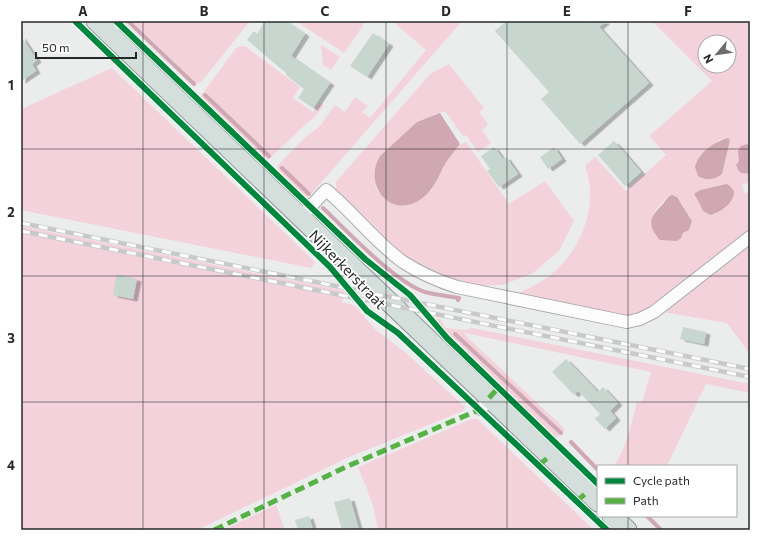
<svg xmlns="http://www.w3.org/2000/svg" width="771" height="551" font-family="Commissioner,sans-serif">
  <style>
    .green { fill: #f3d2dc; fill-rule: evenodd }
    .water { fill: #d0a8b4 }
    .lines { fill: none; stroke-linecap: round; stroke-linejoin: round }
    .stream { stroke: #d0a8b4; stroke-width: 4 }
    .building { fill: #c8d6d0; filter: url(#shadow) }
    .service-casing { stroke: #a9abaa; stroke-width: 8 }
    .minor-casing { stroke: #a9abaa; stroke-width: 14 }
    .primary-casing { stroke: #879b96; stroke-width: 21 }
    .service { stroke: #fcfcfc; stroke-width: 6 }
    .minor { stroke: #fcfcfc; stroke-width: 12 }
    .primary { stroke: #d4dfdc; stroke-width: 19 }
    .rail-casing { stroke: #c8c9c9; stroke-width: 4.5 }
    .rail { stroke: #fff; stroke-width: 3; stroke-dasharray: 9; stroke-linecap: butt }
    .quiet { stroke: #56b245; stroke-width: 5; stroke-dasharray: 10 5; stroke-linecap: butt }
    .cycleway-casing { stroke: #fff; stroke-width: 8 }
    .cycleway { stroke: #00873e; stroke-width: 6 }
    .grid { fill: none; stroke: #272828; stroke-width: 1; stroke-opacity: 0.55 }
    .labels { text-anchor: middle; dominant-baseline: central; stroke-width: 3.5; stroke-linejoin: round; paint-order: stroke }
    .street-label { font-size: 15px; fill: #272828; stroke: #fff }
    .neatline { fill: none; stroke: #272828; stroke-width: 1.5 }
    .grid-label { font-size: 13px; text-anchor: middle; font-weight: bold; fill: #272828 }
  </style>
  <defs>
    <filter id="shadow"><feDropShadow dx="4.5" dy="2.5" stdDeviation="0" flood-color="#0004"/></filter>
  </defs>
  <rect width="100%" height="100%" fill="#ebedec"/>
  <path class="green" d="M132,21H250L202,81L197,84Z
    M296,21H366L344,53Z
    M392,21H462L312,193L307,197C296,192 280,178 277,167L280,163L308,135L319,127L335,105L345,112L355,97L368,106L362,112L370,118L426,50Z
    M652,21H750V146L747,144L736,167L741,173L750,174V183L742,184L745,194L750,191V232L653,307L629,317L515,295C526,289 538,284 548,277C580,253 600,206 585,166L595,157L626,191L666,155L649,136L712,81ZM705,42H729V66H705ZM728,138L730,140L722,174L703,154L719,140ZM726,184L715,214H707L696,197L703,189ZM667,197L681,202L692,221L680,239L654,212Z
    M321,45L340,57L331,70L323,65Z
    M241,46L246,47L300,87L293,98L313,112L320,103L324,105L315,117L308,122L266,162L200,97L236,48Z
    M449,64L484,108L479,112L488,124L482,130L491,143L478,152L466,135L463,136L445,111L417,122L375,185L378,192L388,201L431,191C441,176 447,149 466,142L509,204L545,181L574,221L559,251L533,273L502,285L476,286L449,280L401,256L336,191V182L430,74Z
    M112,68L315,262L311,268L21,210V109Z
    M21,226L345,291L342,302L354,305L376,330L406,353L465,407L463,411L349,457L197,530H21Z
    M750,244V354L727,323L663,312Z
    M435,319H440L446,328L465,330L472,328L750,384V393L706,384L667,466H614C627,447 631,423 637,402H642L651,372L465,333L466,336L563,427L565,430L555,439L458,345Z
    M472,419H477L594,530H378L372,502L358,467Z
    M276,505L285,530H223Z"/>
  <path class="water" d="M440,113L460,144C455,151 449,157 445,164C438,177 434,190 421,199C392,220 362,186 380,156L417,122Z
    M728,138L730,140L722,174C714,180 707,181 698,176L695,167C699,152 714,142 728,138Z
    M747,144L750,146V174L741,173L738,170L736,165L739,161L738,151L741,146Z
    M726,184L729,185L734,191C735,202 720,213 710,215L703,211C700,204 698,200 694,194L700,190Z
    M672,195L677,197L692,221L689,230L683,233L681,238L677,241L660,240C646,224 650,217 663,204C666,200 667,197 672,195Z"/>
  <g class="lines">
    <path class="stream" d="M129,22L194,84
      M205,95L269,156
      M282,168L309,194
      M323,208C347,231 395,282 425,292C436,295 448,296 459,298L458,300
      M455,334L561,433
      M571,442L597,469
      M647,516L661,530"/>
  </g>
  <path class="building" d="M265,21H286L305,34L291,56L330,83L313,108L298,98L304,89L286,75V73L247,40L254,31L257,34Z
    M506,21H606L599,27L649,83L580,144L541,99L549,92L495,31Z
    M373,33L389,44L367,77L350,66Z
    M21,36L37,60L32,64L36,71L21,81Z
    M614,141L641,172L625,186L598,155Z
    M494,147L503,159L506,157L518,174L499,187L487,171L490,169L481,156Z
    M554,147L562,159L548,169L540,157Z
    M117,274L137,279L133,299L113,295Z
    M683,327L706,332L704,344L680,339Z
    M566,359L598,392L603,387L618,403L610,411L616,418L605,429L595,419L600,414L578,391L574,395L552,372Z
    M350,498L359,530H342L334,502Z
    M309,516L313,530H298L295,520Z"/>
  <g class="lines">
    <g class="service-casing">
      <path id="service" d="M111,33L120,21"/>
    </g>
    <g class="minor-casing">
      <path id="minor" d="M301,217L326,190C353,212 375,242 403,262C420,273 438,281 457,287L627,322L640,319L654,312L750,237
        M481,409L489,398"/>
    </g>
    <g class="primary-casing">
      <path id="primary" d="M96,21L598,502
        M612,516L627,530"/>
    </g>
    <use href="#service" class="service"/>
    <use href="#minor" class="minor"/>
    <use href="#primary" class="primary"/>
    <g class="rail-casing">
      <path id="rail" d="M21,223L750,369
        M21,231L750,377"/>
    </g>
    <use href="#rail" class="rail"/>
    <path class="quiet" d="M489,398L498,388
      M539,465L550,456
      M577,501L587,492
      M214,530L348,466L481,409"/>
    <g class="cycleway-casing">
      <path id="cycleway" d="M75,21L330,267L367,311L398,333L607,530
        M116,21L365,259L410,295L447,338L598,484"/>
    </g>
    <use href="#cycleway" class="cycleway"/>
  </g>
  <path class="grid" d="M143,21V530M264,21V530M386,21V530M507,21V530M628,21V466M21,149H750M21,276H750M21,402H750M628,516V530"/>
  <g class="labels">
    <g class="street-label">
      <text transform="translate(348 269) rotate(46)">Nijkerkerstraat</text>
    </g>
  </g>
  <rect width="771" height="551" fill="none" stroke="#ffffff" stroke-width="44"/>
  <rect x="597" y="465" width="140" height="52" fill="#ffffff" stroke="#a9a9a9"/>
  <rect x="605" y="478" width="20" height="6" fill="#00873e" stroke="#a9a9a9"/>
  <text x="633" y="485" font-size="12" fill="#272828">Cycle path</text>
  <rect x="605" y="498" width="20" height="6" fill="#56b245" stroke="#a9a9a9"/>
  <text x="633" y="505" font-size="12" fill="#272828">Path</text>
  <g transform="translate(717 54) rotate(241)"><circle r="19" fill="#ffffff" stroke="#a9a9a9"/>
  <path d="M0-3L7 15L0 10L-7 15Z" fill="#6c6d6d"/>
  <text y="-6" font-size="11" font-weight="bold" text-anchor="middle" fill="#272828">N</text>
  </g>
  <path d="M36 52v6h100v-6" fill="none" stroke="#272828" stroke-width="2"/>
  <text x="42" y="52" font-size="12" fill="#272828" stroke="#ffffff" stroke-width="3" paint-order="stroke">50 m</text>
  <rect x="22" y="22" width="727" height="507" class="neatline"/>
  <g class="grid-label">
    <text x="83" y="16">A</text>
    <text x="204" y="16">B</text>
    <text x="325" y="16">C</text>
    <text x="446" y="16">D</text>
    <text x="567" y="16">E</text>
    <text x="688" y="16">F</text>
    <text x="11" y="90">1</text>
    <text x="11" y="217">2</text>
    <text x="11" y="343">3</text>
    <text x="11" y="470">4</text>
  </g>
</svg>
